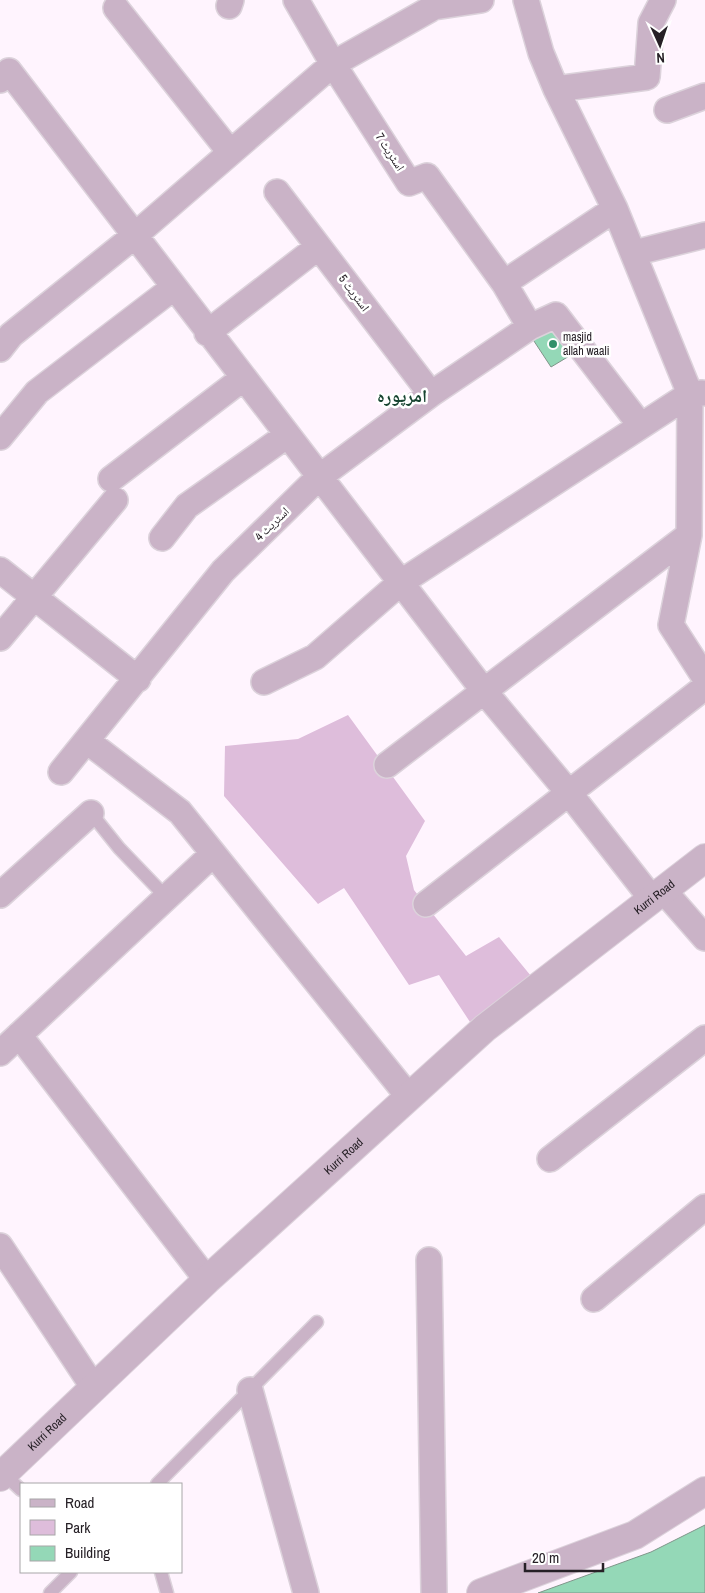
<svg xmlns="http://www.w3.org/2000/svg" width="705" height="1593" font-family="'Archivo Narrow','Noto Naskh Arabic',sans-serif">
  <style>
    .green { fill: #debddb }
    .building { fill: #94d8b7; stroke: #80958a }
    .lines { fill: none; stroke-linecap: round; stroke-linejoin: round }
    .service-casing { stroke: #dcd2db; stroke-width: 15 }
    .minor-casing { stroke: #dcd2db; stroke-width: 28 }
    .tertiary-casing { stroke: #dcd2db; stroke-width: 30 }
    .service { stroke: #cab3c7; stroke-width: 12 }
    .minor { stroke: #cab3c7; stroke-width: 25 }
    .tertiary { stroke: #cab3c7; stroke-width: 28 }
    .poi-dot { fill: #32916a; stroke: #fff; stroke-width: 2 }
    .labels { text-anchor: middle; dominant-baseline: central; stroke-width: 5; stroke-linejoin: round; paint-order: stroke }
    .street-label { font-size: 12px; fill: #262026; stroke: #fff }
    .poi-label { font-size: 12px; fill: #262026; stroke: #fff; text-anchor: start }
    .district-label { font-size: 18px; font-weight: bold; fill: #184531; stroke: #fff }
  </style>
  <rect width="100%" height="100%" fill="#fff4fe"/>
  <path class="green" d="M348,715L425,821L406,856L414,890L466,956L499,937L531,976L470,1022L439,975L409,985L344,888L318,904L224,796L225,746L298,739Z"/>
  <path class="building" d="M554,322L576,352L551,367L530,335Z
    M705,1525V1593H538L651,1552Z"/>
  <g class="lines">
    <g class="service-casing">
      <path id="service" d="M91,813L119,848L167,898
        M3,1473L21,1490
        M157,1484L317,1322
        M161,1572L167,1593
        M50,1593L71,1572"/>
    </g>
    <g class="minor-casing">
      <path id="minor" d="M296,0L333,64L409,183L427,176L504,283L530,327
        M229,6L231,0
        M116,8L230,152
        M0,80L9,71L484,691L569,793L652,899
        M556,89L647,77L651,23L663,0
        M667,110L705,96
        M277,192L431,394
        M634,253L705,235
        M504,283L615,209
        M207,333L318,247
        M0,349L11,335L133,237L333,64L434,7L481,0
        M702,393L690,394L689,535L671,625L705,678
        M0,437L37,392L173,288
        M111,479L242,379
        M162,538L187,506L286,436
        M0,570L138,679
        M0,638L115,500
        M264,682L315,657L400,583L690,394L615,209L556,89L541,53L526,0
        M87,741L180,812L409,1097
        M387,765L689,535
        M61,772L223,571L318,478L431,394L530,327L556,315L641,426
        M663,890L705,938
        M0,895L91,813
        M426,904L705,687
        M19,1035L207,1280
        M0,1053L213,854
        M550,1159L705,1038
        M0,1246L94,1388
        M429,1260L434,1593
        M594,1299L705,1207
        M250,1390L306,1593"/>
    </g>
    <g class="tertiary-casing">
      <g id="tertiary">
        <path id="s1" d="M0,1477L207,1280L485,1028L705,858"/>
        <path d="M481,1593L635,1535L705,1491"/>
      </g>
    </g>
    <use href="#service" class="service"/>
    <use href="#minor" class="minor"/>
    <use href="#tertiary" class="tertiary"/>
  </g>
  <circle class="poi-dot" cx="553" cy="344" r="5"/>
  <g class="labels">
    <g class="street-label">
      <text transform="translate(390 152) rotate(57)">اسٹریٹ 7</text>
      <text transform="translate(354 293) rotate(53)">اسٹریٹ 5</text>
      <text transform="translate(272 524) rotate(-44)">اسٹریٹ 4</text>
      <text stroke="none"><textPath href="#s1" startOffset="875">Kurri Road</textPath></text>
      <text stroke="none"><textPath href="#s1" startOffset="470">Kurri Road</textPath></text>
      <text stroke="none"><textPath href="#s1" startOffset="65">Kurri Road</textPath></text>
    </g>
    <g class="poi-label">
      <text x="563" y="337">masjid<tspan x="563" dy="14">allah waali</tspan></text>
    </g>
    <g class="district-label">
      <text x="402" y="395">امرپورہ</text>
    </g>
  </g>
  <rect x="20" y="1483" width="162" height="90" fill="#ffffff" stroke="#a8a6a8"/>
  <rect x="30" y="1499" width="25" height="8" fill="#cab3c7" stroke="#a8a6a8"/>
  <text x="65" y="1508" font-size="15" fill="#262026">Road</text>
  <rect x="30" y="1520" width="25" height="15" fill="#debddb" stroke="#a8a6a8"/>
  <text x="65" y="1533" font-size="15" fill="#262026">Park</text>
  <rect x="30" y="1546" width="25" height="15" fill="#94d8b7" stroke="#a8a6a8"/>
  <text x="65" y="1558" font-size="15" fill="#262026">Building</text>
  <g transform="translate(660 45) rotate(177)" stroke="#ffffff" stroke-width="4" paint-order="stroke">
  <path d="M0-4L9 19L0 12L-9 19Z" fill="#262026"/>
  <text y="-8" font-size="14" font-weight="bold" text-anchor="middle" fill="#262026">N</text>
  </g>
  <path d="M525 1563v8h78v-8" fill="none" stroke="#262026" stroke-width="2.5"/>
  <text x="532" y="1563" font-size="15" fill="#262026" stroke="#ffffff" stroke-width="4" paint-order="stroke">20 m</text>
</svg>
